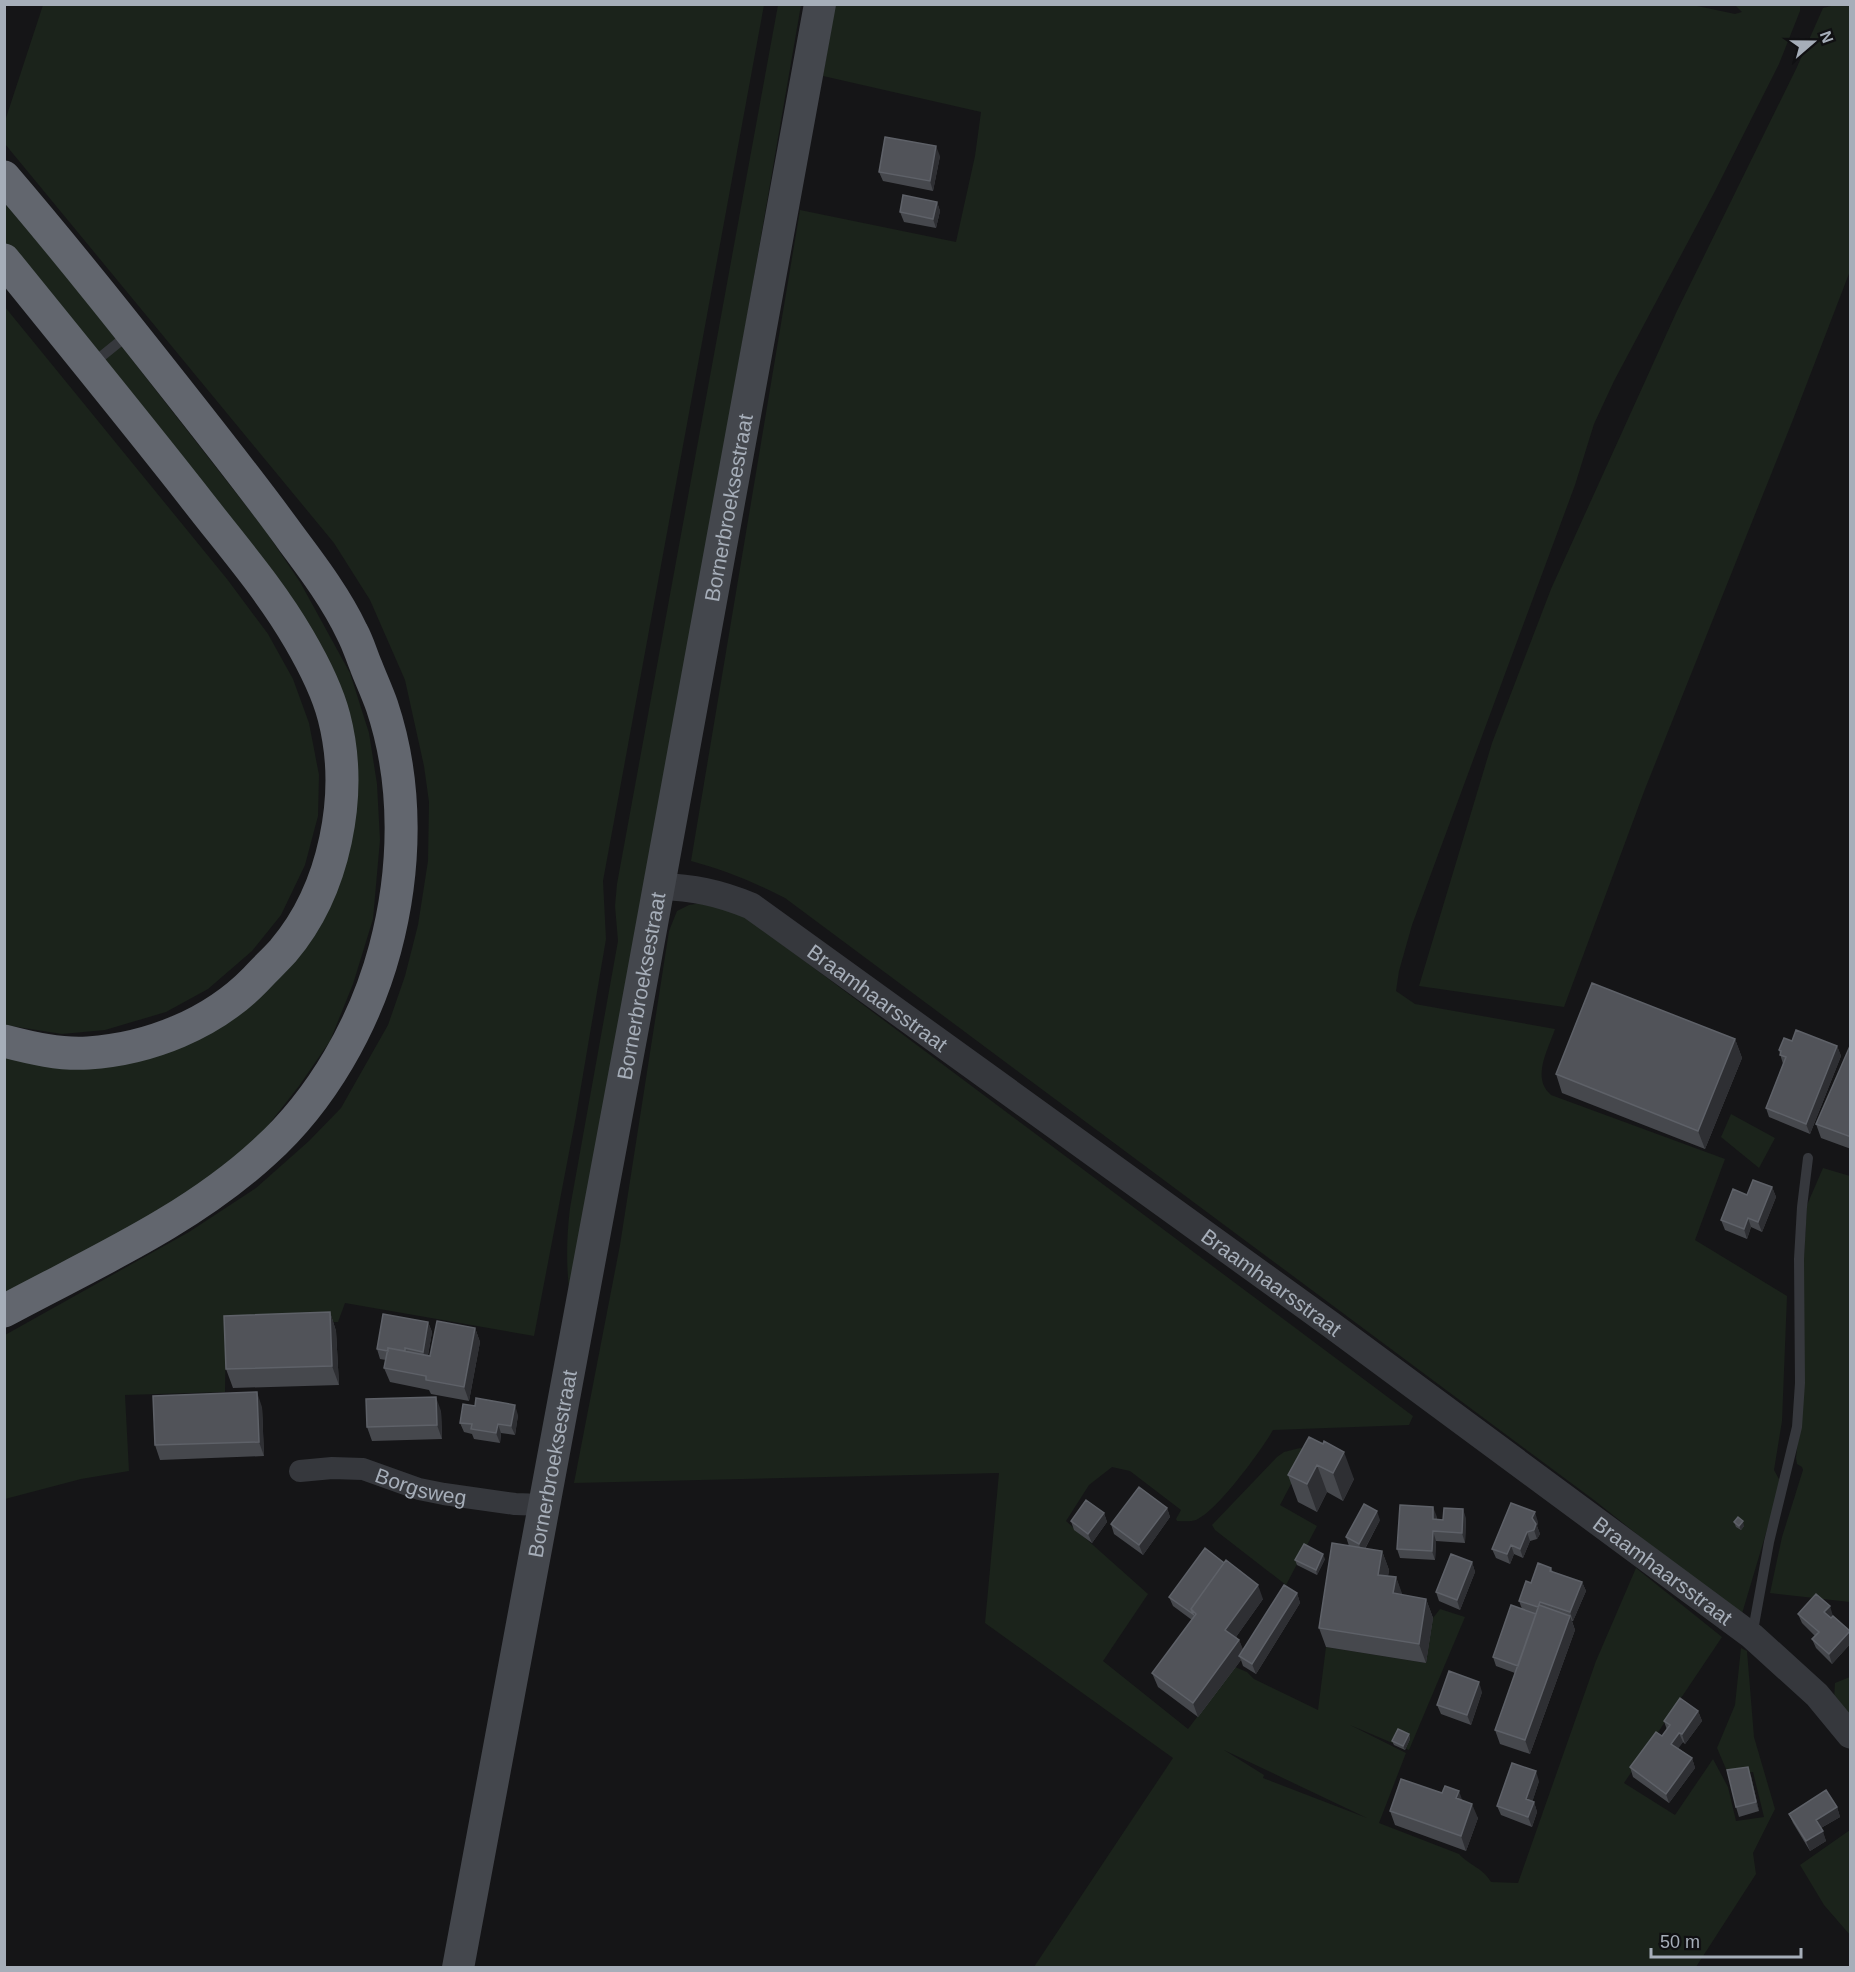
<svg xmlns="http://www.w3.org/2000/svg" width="1855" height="1972" font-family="Helvetica,sans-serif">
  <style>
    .green { fill: #1b231b; fill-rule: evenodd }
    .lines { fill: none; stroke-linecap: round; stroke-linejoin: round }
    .service { stroke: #36383d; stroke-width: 10 }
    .minor { stroke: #36383d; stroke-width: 22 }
    .tertiary { stroke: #36383d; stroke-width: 27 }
    .secondary { stroke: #44474d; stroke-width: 32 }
    .motorway { stroke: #62666e; stroke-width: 33 }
    .wall { fill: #46484d }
    .shaded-wall { fill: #2e2f33 }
    .building { fill: #515359; stroke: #5e6168; stroke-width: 1.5 }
    .labels { text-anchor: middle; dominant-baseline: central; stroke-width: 4.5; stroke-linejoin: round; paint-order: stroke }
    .street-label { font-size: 21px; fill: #a6aeb9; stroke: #101012 }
  </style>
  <rect width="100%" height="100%" fill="#151517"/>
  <path class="green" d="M1688,4L1735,14L1742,12L1735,5H1800V11L1779,64L1714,193L1614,381L1594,424L1575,485L1412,925L1399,971L1396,991L1415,1004L1555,1029C1548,1050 1531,1078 1551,1095L1725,1159L1695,1240L1787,1296L1782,1421L1774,1470L1780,1481L1777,1496L1741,1617L1594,1500L785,898C754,882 724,870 691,861L800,210L956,242L975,156L981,112L823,76L835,5Z
    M43,5H764L603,881L606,939L576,1116L534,1336L345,1303L338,1322L226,1324L225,1392L125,1395L129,1471L81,1479L5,1499V1335L189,1232L256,1188L309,1141L341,1108L388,1025L405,976L418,925L428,861L429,802L424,766L405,680L370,600L334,543L5,144V121Z
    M778,5H801L754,277L571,1305C566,1271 566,1241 570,1208L618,941L615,906L617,884Z
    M1835,5H1850V271L1794,417L1645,789L1564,1007L1419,986L1492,743L1551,589L1676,313L1797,67L1823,8Z
    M4,202L76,288L265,530L300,582L350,673L369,733L377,784L380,840L373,919L353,984L330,1041L299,1086L263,1132L206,1186L5,1298V1054L187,1037L333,884V692L5,248Z
    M5,307L227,579L268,634L293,679L309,723L319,775L318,816L305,865L281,915L252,951L208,989L166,1012L105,1030L62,1034L5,1025Z
    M702,903L739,912L1413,1416L1409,1425L1273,1430C1261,1451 1217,1511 1196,1520C1190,1522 1184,1521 1177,1521L1176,1519L1181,1510L1130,1471L1112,1467L1089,1485L1066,1521L1148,1594L1103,1661L1188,1729L1235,1667L1247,1672L1254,1679L1318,1710L1326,1647L1426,1663L1433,1618L1440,1609L1465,1617L1409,1750L1350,1725L1406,1753L1379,1823L1459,1854C1470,1866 1482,1867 1491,1882L1518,1883L1596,1661L1636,1568L1722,1637L1624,1783L1675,1815L1713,1759L1728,1787L1736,1821L1764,1817L1753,1772L1729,1776L1717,1748L1735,1705L1741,1648L1747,1651L1754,1737L1775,1809L1753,1853L1756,1874L1696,1967H1034L1173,1758L985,1623L999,1473L574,1483L620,1245L669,931L677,911L689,905ZM1224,1750L1367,1818L1263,1778L1264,1775Z
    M1731,1114L1775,1138L1759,1168L1721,1137Z
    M1823,1168L1850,1176V1602L1770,1593L1782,1537L1803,1470L1802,1467L1797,1464L1796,1458L1803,1394V1273L1807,1205Z
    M1300,1448L1309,1450L1280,1505L1317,1526L1286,1585L1215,1530L1212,1525L1277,1457L1284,1452Z
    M1850,1677V1718L1834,1700L1835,1683Z
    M1850,1830V1935L1824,1905L1800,1865Z"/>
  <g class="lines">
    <path class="service" d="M92,364L129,334
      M1752,1636L1769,1542L1797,1427L1800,1383L1799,1259L1802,1207L1808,1158"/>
    <path class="minor" id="s1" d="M300,1471L332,1468L363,1469L419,1489L444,1494L515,1504L543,1505"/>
    <path class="tertiary" id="s2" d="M658,886C694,888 717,892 751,906L1330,1324L1752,1636L1817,1695L1850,1735"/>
    <path class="secondary" id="s3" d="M458,1968L637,1006L820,4"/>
    <path class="motorway" d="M4,177C70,254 133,334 196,414C229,456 262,498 293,541C314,569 337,600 352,632C358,643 361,654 366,666C371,679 377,692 382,706C408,784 406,870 385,949C365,1024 322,1100 264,1152C189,1221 93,1263 4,1311
      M4,260C67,338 130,415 192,494C228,541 269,587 299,639C313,663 327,690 334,717C354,794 335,890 283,951C274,961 264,970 255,980C212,1024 149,1049 88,1053C61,1055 31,1048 4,1041"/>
  </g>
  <path class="wall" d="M940,156L933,191L883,181L879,172Z
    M937,202L940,211L936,228L904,222L900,212Z
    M1735,1039L1742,1058L1705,1149L1562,1093L1556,1074Z
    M1792,1041L1837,1046L1841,1056L1810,1134L1769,1117L1766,1108L1783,1064L1779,1050Z
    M1851,1047V1149L1821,1138L1816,1124Z
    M1772,1187L1776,1197L1762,1232L1751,1227L1747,1239L1725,1230L1721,1220L1747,1195Z
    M330,1312L336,1331L339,1385L233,1388L226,1369Z
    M428,1322L432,1332L428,1355L430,1356L475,1328L480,1342L469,1401L431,1394L429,1390L390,1382L384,1368L386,1360L380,1359L377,1349Z
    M262,1407L264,1456L160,1460L155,1445Z
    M441,1411L442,1439L372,1441L367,1427Z
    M518,1415L515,1435L501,1433L500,1443L474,1439L472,1434L464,1432L460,1423Z
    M1309,1437L1354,1479L1343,1501L1327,1492L1317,1512L1298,1502L1288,1475Z
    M1167,1508L1170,1517L1143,1555L1114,1534L1111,1524Z
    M1104,1513L1107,1522L1092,1543L1074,1530L1071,1521Z
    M1437,1517V1520L1466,1518L1465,1543L1436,1541L1435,1560L1400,1558L1397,1549Z
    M1380,1520L1365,1549L1382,1551L1389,1570L1388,1576L1396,1577L1402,1595L1426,1599L1433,1618L1426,1663L1326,1647L1319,1628L1349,1546L1346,1537Z
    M1538,1522L1537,1526L1540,1534L1537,1539L1530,1541L1523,1558L1514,1554L1510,1564L1496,1558L1492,1549Z
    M1734,1522L1744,1526L1741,1530L1736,1527Z
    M1325,1559L1317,1575L1297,1565L1295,1560Z
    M1472,1562L1475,1572L1460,1610L1439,1601L1436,1592Z
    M1551,1568L1553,1572L1582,1582L1586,1591L1573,1621H1572L1575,1630L1530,1754L1500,1744L1495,1730L1515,1673L1496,1666L1493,1657L1522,1609L1519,1601L1531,1583Z
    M1297,1593L1300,1603L1256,1674L1243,1666L1241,1660L1198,1717L1158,1687L1152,1673L1192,1620L1173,1606L1169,1597L1263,1599L1236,1637L1239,1640L1243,1650Z
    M1798,1614L1833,1616L1850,1631L1851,1643L1832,1664L1816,1648L1812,1639L1815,1636L1802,1623Z
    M1482,1692L1471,1725L1441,1714L1437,1705Z
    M1698,1711L1702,1721L1685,1744L1683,1742L1678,1748L1692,1758L1695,1768L1669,1803L1633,1777L1630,1767L1662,1736L1667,1730L1664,1721Z
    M1409,1734L1410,1739L1405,1750L1394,1745L1392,1741Z
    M1751,1776L1759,1811L1739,1817L1736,1807Z
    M1539,1781L1532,1802H1534L1537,1812L1532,1827L1501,1815L1497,1806Z
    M1462,1801L1478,1818L1466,1851L1395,1825L1390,1811Z
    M1837,1807L1840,1817L1821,1828L1826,1841L1810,1851L1793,1823L1789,1814Z"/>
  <path class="shaded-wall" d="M936,146L940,156L933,191L930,181Z
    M937,202L940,211L936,228L933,219Z
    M1735,1039L1742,1058L1705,1149L1698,1131Z
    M1837,1046L1841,1056L1810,1134L1806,1124Z
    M1772,1187L1776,1197L1762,1232L1758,1222Z
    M1748,1218L1751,1227L1747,1239L1744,1229Z
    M330,1312L336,1331L339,1385L332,1366Z
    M428,1322L432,1332L427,1361L423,1352Z
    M475,1328L480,1342L469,1401L464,1387Z
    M257,1392L262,1407L264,1456L259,1442Z
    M436,1397L441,1411L442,1439L437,1425Z
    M515,1405L518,1415L515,1435L511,1426Z
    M498,1424L501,1433L500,1443L496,1433Z
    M1344,1452L1354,1479L1343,1501L1333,1473Z
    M1317,1465L1327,1492L1317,1512L1307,1484Z
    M1433,1507L1437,1517L1436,1529L1433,1519Z
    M1167,1508L1170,1517L1143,1555L1139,1545Z
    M1463,1509L1466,1518L1465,1543L1462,1533Z
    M1377,1511L1380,1520L1362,1554L1359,1544Z
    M1535,1512L1538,1522L1537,1526L1540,1534L1537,1539L1534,1530L1532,1518Z
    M1104,1513L1107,1522L1092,1543L1088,1534Z
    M1743,1521L1744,1526L1741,1530L1739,1526Z
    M1433,1531L1436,1541L1435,1560L1432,1551Z
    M1527,1532L1530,1541L1523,1558L1520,1549Z
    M1511,1545L1514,1554L1510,1564L1507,1554Z
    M1382,1551L1389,1570L1385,1594L1378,1575Z
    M1323,1554L1325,1559L1317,1575L1316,1570Z
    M1472,1562L1475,1572L1460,1610L1457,1600Z
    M1396,1577L1403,1596L1393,1593Z
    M1582,1582L1586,1591L1573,1621L1570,1612Z
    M1258,1585L1263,1599L1231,1644L1225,1630Z
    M1297,1593L1300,1603L1256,1674L1252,1664Z
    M1426,1599L1433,1618L1426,1663L1419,1644Z
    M1830,1606L1833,1616L1828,1622L1824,1612Z
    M1570,1616L1575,1630L1530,1754L1525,1740Z
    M1850,1631L1851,1643L1832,1664L1829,1654Z
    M1239,1640L1245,1654L1239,1656L1241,1660L1198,1717L1193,1703Z
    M1479,1682L1482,1692L1471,1725L1467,1715Z
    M1698,1711L1702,1721L1685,1744L1682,1734Z
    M1679,1733L1683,1742L1675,1753L1671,1744Z
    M1409,1734L1410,1739L1405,1750L1403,1746Z
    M1692,1758L1695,1768L1669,1803L1666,1794Z
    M1748,1767L1751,1776L1759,1811L1756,1802Z
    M1536,1771L1539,1781L1530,1809L1526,1799Z
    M1459,1791L1464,1805L1456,1798Z
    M1534,1802L1537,1812L1532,1827L1528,1817Z
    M1472,1804L1478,1818L1466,1851L1461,1836Z
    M1837,1807L1840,1817L1819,1829L1816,1820Z
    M1823,1831L1826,1841L1810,1851L1806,1841Z"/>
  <path class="building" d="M885,137L936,146L930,181L879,172Z
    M903,195L937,202L933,219L900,212Z
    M1592,983L1735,1039L1698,1131L1556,1074Z
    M1796,1030L1837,1046L1806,1124L1766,1108L1786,1057L1780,1055L1781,1051L1779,1050L1784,1038L1792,1041Z
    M1850,1046L1851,1047V1137L1816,1124Z
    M1753,1180L1772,1187L1758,1222L1748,1218L1744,1229L1721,1220L1733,1189L1747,1195Z
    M330,1312L332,1366L226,1369L224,1316Z
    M383,1314L428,1322L423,1352L405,1348V1351L388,1348V1351L377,1349Z
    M437,1321L475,1328L464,1387L426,1380V1376L384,1368L388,1348L430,1356Z
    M257,1392L259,1442L155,1445L153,1396Z
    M436,1397L437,1425L367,1427L366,1399Z
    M476,1398L515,1405L511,1426L498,1424L496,1433L471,1429L472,1424L460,1423L463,1404L475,1406Z
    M1309,1437L1323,1444L1324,1441L1344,1452L1333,1473L1317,1465L1307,1484L1288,1475Z
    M1139,1487L1167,1508L1139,1545L1111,1524Z
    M1086,1500L1104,1513L1088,1534L1071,1521Z
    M1511,1503L1535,1512L1532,1518L1536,1524L1534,1530L1527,1532L1520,1549L1511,1545L1507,1554L1492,1549Z
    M1364,1504L1377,1511L1359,1544L1346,1537Z
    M1400,1505L1433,1507V1519L1443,1520L1444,1508L1463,1509L1462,1533L1433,1531L1432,1551L1397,1549Z
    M1738,1517L1743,1521L1739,1526L1734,1522Z
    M1332,1543L1382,1551L1378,1575L1396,1577L1393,1593L1426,1599L1419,1644L1319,1628Z
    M1304,1544L1323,1554L1316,1570L1295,1560Z
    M1205,1548L1224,1563L1191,1609L1193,1614L1169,1597Z
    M1451,1554L1472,1562L1457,1600L1436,1592Z
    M1226,1560L1258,1585L1225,1630L1239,1640L1193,1703L1152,1673L1196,1614L1191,1609Z
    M1538,1563L1551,1568L1550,1571L1582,1582L1570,1612L1540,1602L1538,1607L1519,1601L1526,1581L1531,1583Z
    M1284,1585L1297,1593L1252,1664L1239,1656Z
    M1816,1594L1830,1606L1824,1612L1831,1618L1833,1616L1850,1631L1829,1654L1812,1639L1819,1632L1798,1614Z
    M1511,1605L1536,1614L1518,1666L1493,1657Z
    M1539,1605L1570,1616L1525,1740L1495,1730Z
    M1449,1671L1479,1682L1467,1715L1437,1705Z
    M1680,1698L1698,1711L1682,1734L1679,1733L1671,1744L1692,1758L1666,1794L1630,1767L1656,1732L1662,1736L1670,1725L1664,1721Z
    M1398,1729L1409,1734L1403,1746L1392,1741Z
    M1512,1763L1536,1771L1526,1799L1534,1802L1528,1817L1497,1806Z
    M1748,1767L1756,1802L1736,1807L1727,1770Z
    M1401,1779L1442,1793L1445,1786L1459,1791L1456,1798L1472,1804L1461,1836L1390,1811Z
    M1826,1790L1837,1807L1816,1820L1823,1831L1806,1841L1789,1814Z"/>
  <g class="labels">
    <g class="street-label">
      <text stroke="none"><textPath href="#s3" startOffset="1485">Bornerbroeksestraat</textPath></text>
      <text stroke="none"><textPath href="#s3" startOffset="999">Bornerbroeksestraat</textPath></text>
      <text stroke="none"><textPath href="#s2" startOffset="252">Braamhaarsstraat</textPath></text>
      <text stroke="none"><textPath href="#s2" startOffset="738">Braamhaarsstraat</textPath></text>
      <text stroke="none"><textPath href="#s3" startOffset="513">Bornerbroeksestraat</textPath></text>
      <text stroke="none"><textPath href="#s1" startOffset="124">Borgsweg</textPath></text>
      <text stroke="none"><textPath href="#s2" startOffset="1224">Braamhaarsstraat</textPath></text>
    </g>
  </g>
  <rect width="1855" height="1972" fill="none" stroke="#a6aeb9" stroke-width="12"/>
  <g transform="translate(1813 42) rotate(70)" stroke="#101012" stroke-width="4.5" paint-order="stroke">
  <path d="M0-4.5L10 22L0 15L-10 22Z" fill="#a6aeb9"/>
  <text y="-9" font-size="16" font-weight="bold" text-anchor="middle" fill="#a6aeb9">N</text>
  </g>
  <path d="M1651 1948v9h150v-9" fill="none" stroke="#a6aeb9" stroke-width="3"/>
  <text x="1660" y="1948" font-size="18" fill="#a6aeb9" stroke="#101012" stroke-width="4.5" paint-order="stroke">50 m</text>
</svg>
